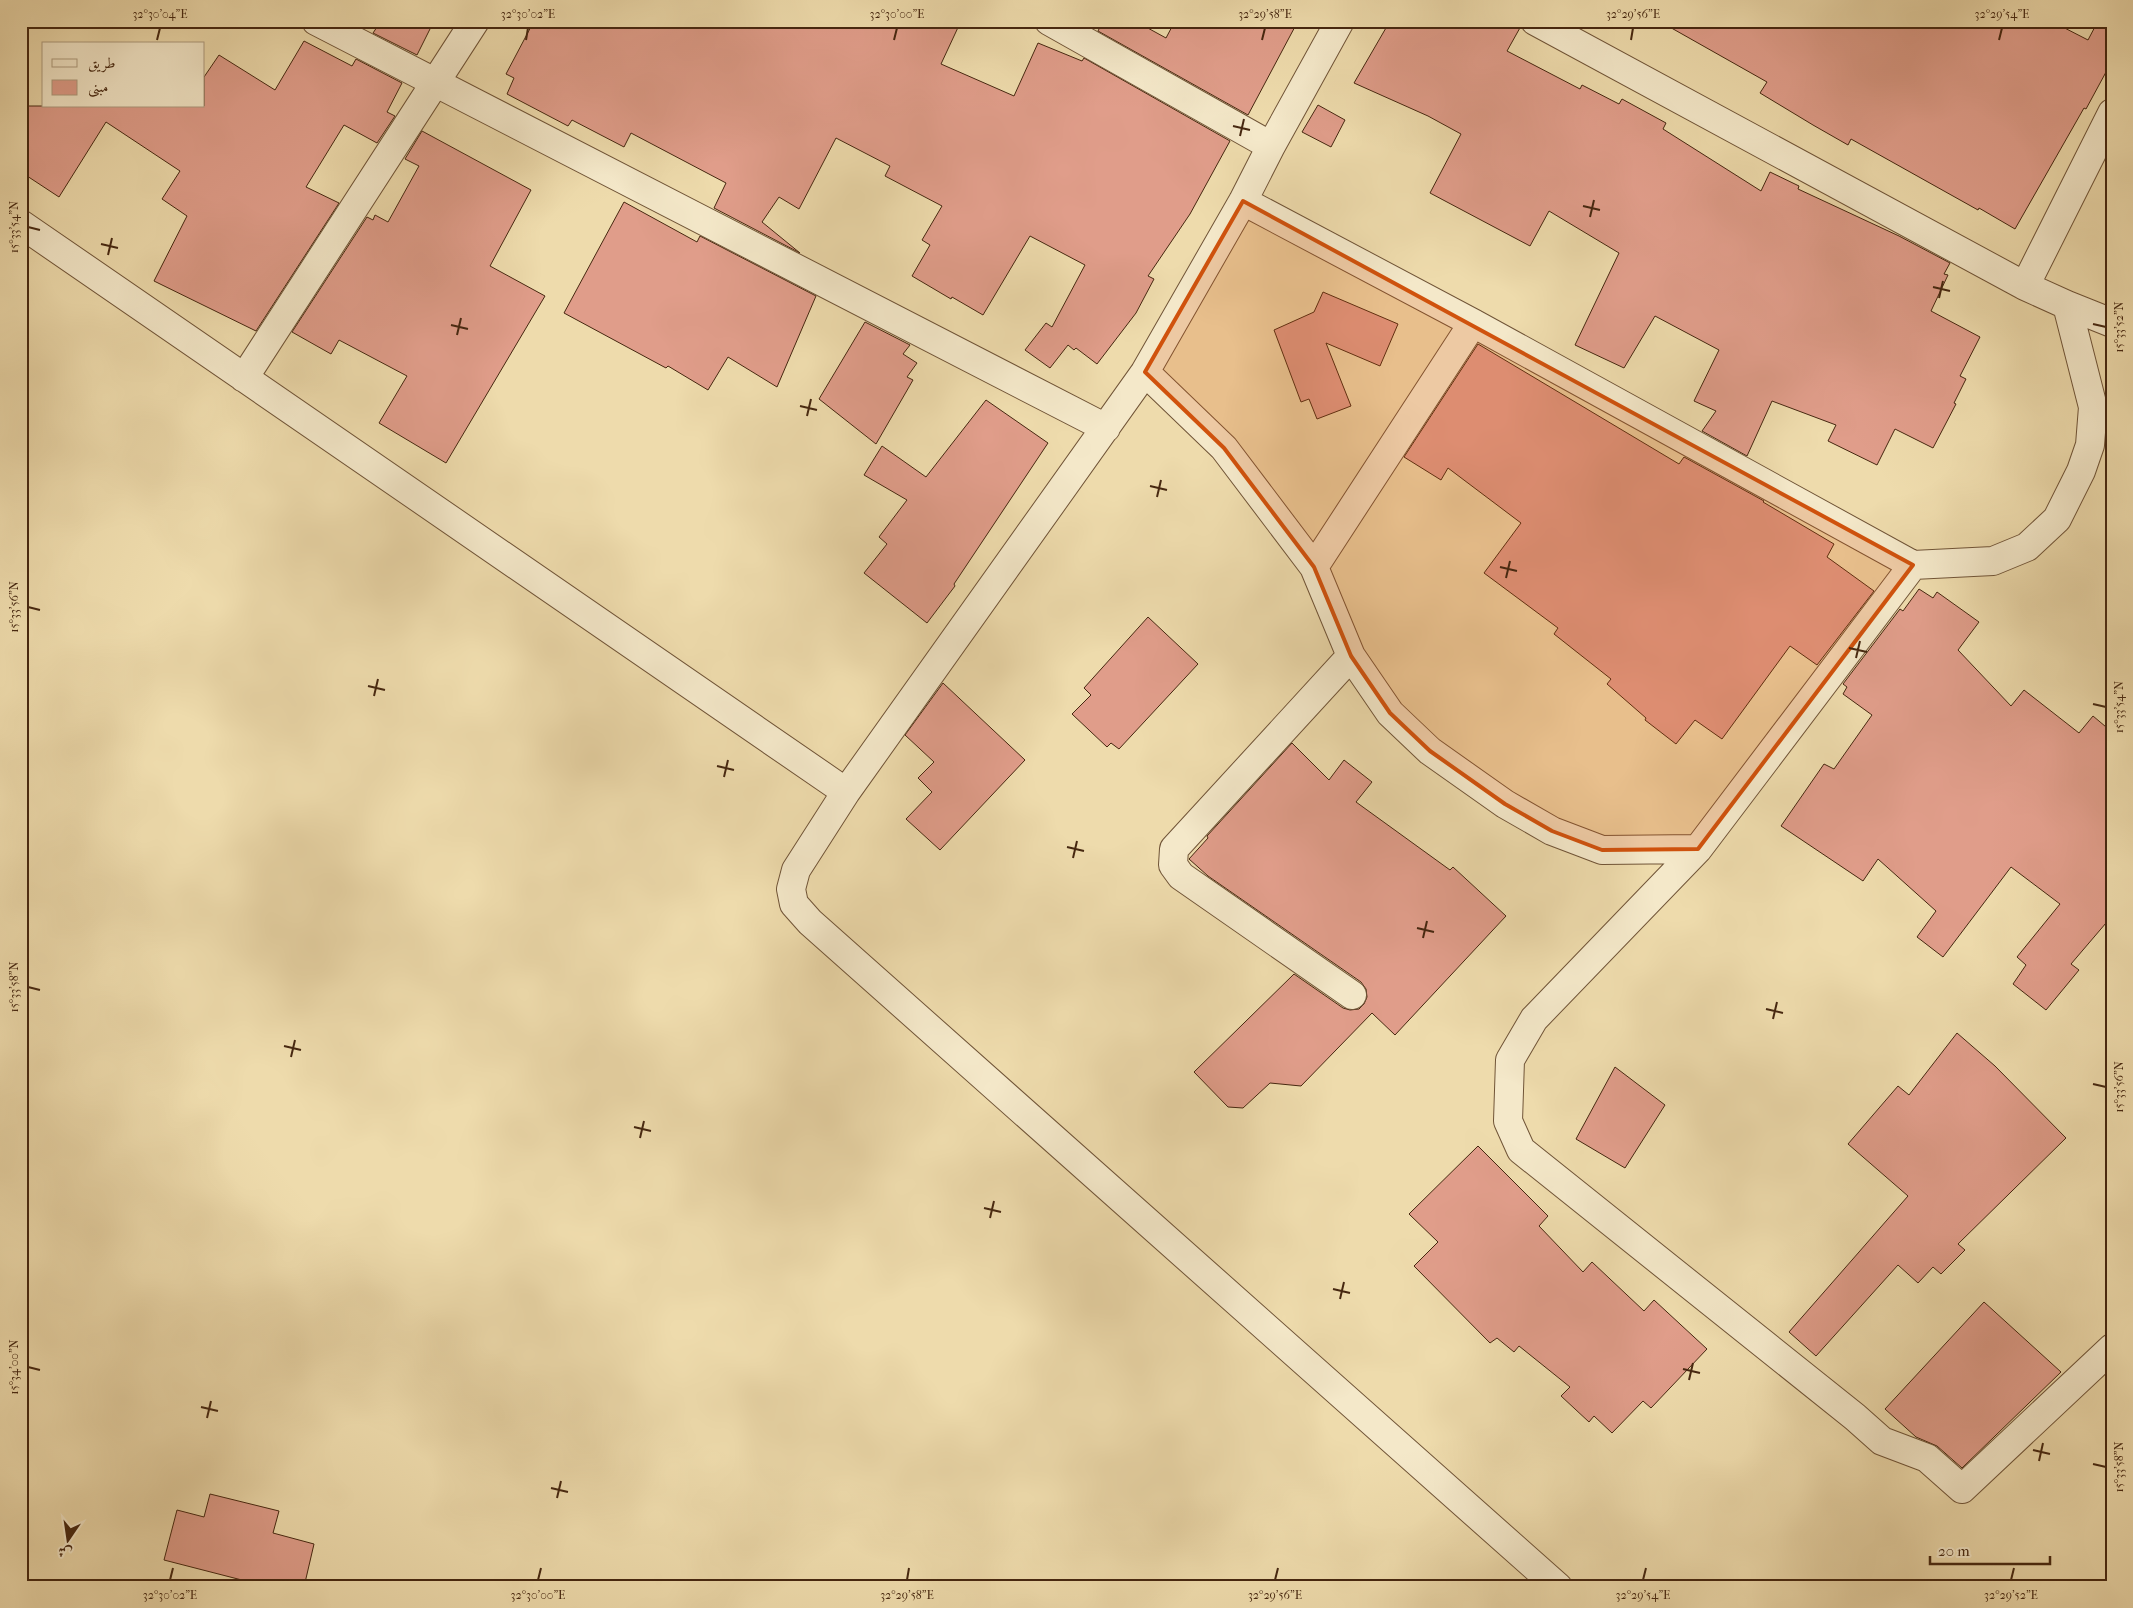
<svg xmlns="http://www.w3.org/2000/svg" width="2133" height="1608" font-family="'IM FELL French Canon',Amiri,serif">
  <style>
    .building { fill: #e09d8a; stroke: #462710 }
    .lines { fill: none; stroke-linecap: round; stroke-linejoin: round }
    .minor-casing { stroke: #705437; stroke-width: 30 }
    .minor { stroke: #f4e8c9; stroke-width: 28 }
    .marked { fill: #d0520d; fill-opacity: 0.2; stroke: #d0520d; stroke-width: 4; stroke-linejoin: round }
    .ticks { fill: none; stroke: #462710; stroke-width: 2 }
    .neatline { fill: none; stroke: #462710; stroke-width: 2 }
    .ticks-label { font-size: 12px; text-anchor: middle; fill: #462710 }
  </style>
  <rect width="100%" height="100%" fill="#eedbac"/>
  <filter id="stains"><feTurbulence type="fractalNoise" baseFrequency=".004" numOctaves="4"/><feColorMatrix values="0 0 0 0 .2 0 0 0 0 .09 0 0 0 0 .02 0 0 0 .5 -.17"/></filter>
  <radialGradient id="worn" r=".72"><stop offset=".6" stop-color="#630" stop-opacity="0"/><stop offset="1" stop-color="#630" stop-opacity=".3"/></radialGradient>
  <path class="building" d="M381,21H434L417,55L373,33Z
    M534,21H961L941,64L1014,96L1038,43L1082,61L1084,58L1230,141L1190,214L1148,276L1154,279L1136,313L1097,364L1076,348L1074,350L1068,345L1050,368L1025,350L1046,323L1052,327L1085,265L1030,236L983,315L952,297L951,299L912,276L930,245L922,240L942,206L885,176L890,166L836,138L799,209L779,197L762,222L800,253L714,208L726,183L631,133L624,147L572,120L568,126L507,94L514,78L506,74Z
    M1103,21H1135L1166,38L1175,21H1298L1248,115L1098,31Z
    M1390,21H1519L1521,26L1507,51L1580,89L1582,85L1619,104L1622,99L1666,123L1663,129L1761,191L1770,172L1799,186L1798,189L1899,236L1950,263L1944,274L1948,275L1931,311L1980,337L1960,376L1966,379L1954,403L1956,404L1933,448L1895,429L1877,465L1828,441L1836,425L1772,401L1747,456L1702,431L1716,411L1694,401L1719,350L1655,316L1624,368L1575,345L1619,253L1549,211L1530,246L1430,193L1461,134L1428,116L1354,83Z
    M1659,21H2051L2088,40L2098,21H2112V61L2086,109L2084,108L2015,229L1979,208L1978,210L1851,139L1848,145L1813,125L1760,93L1767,82Z
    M304,41L352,66L356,59L402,83L387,112L395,116L377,143L344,125L306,187L339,203L256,331L154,281L187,216L162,199L180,171L106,122L59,197L21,172V106H204V77L219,55L275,90Z
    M1318,105L1345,120L1331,147L1302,132Z
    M422,131L531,190L490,266L545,296L446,463L379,423L407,376L339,340L331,354L292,332L367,217L373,220L375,215L388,222L419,166L405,159Z
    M624,202L697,242L700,236L816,296L777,387L728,357L708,390L668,366L666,368L564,313Z
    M1323,292L1398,324L1380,366L1326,343L1351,406L1317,419L1309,399L1301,402L1274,330L1314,312Z
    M865,322L910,345L903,354L917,363L907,377L913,380L876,444L819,399Z
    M1478,344L1679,464L1684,457L1764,501L1763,502L1834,544L1827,557L1874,591L1817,665L1790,646L1722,739L1695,720L1676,744L1645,720L1646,718L1607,684L1611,679L1554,634L1558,628L1484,573L1521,523L1448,468L1441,480L1404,457Z
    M986,400L1048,443L954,584L955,586L927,623L864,573L887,544L879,537L907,500L864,475L882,446L926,477Z
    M1919,589L1933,598L1937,592L1979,622L1958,650L2011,706L2024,690L2079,733L2093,716L2112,732V916L2071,964L2079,970L2046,1010L2013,984L2026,965L2017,957L2060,904L2011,867L1943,957L1917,937L1936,911L1878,859L1863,881L1781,826L1824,764L1834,769L1872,715L1843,694L1847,687L1843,684L1900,609L1903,611Z
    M1148,617L1198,664L1119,749L1111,743L1107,747L1072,714L1091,695L1084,688Z
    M943,683L1025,760L940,850L906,819L932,792L918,778L934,762L905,735Z
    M1292,743L1329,780L1344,760L1372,782L1356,802L1450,870L1453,867L1506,916L1395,1035L1372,1013L1301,1086L1270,1083L1243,1108L1228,1107L1194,1072L1294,974L1343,1008L1350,1010L1359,1009L1364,1004L1367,997L1366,989L1361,982L1208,876L1189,859L1208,838L1207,836Z
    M1957,1033L1995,1066L2066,1138L1958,1244L1965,1250L1941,1274L1933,1267L1918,1283L1898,1265L1816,1356L1789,1332L1908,1196L1848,1144L1898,1086L1909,1095Z
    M1615,1067L1665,1105L1625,1168L1576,1139Z
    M1478,1146L1548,1216L1539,1226L1583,1272L1592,1262L1644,1311L1654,1300L1707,1349L1651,1408L1643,1401L1612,1433L1594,1416L1589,1422L1561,1396L1570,1387L1519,1346L1514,1352L1497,1338L1490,1343L1414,1266L1438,1242L1409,1214Z
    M1984,1302L2061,1372L1962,1468L1937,1446L1916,1437L1885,1409Z
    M210,1494L279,1511L273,1533L314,1544L304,1587H269L164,1560L177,1510L204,1517Z"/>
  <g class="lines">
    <g class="minor-casing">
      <path id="minor" d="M316,21L1106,428
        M1049,21L1271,146
        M1340,21L1271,146L1243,201L1145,372L846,792L796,870L791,889L794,904L810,922L1558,1587
        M1535,21L2025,286L2067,305L2112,323
        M1243,201L1473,323L1913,565
        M21,224L846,792
        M2025,286L2112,113
        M2067,305L2093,407L2090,445L2081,471L2057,519L2027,547L1993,561L1913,565L1698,849L1534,1019L1510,1060L1508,1121L1521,1150L1855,1417L1882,1441L1927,1458L1962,1489L2112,1348
        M1145,372L1224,448L1314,567L1351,656L1390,713L1430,751L1505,804L1552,831L1602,850L1698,849
        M244,378L475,21
        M1314,567L1473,323
        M1351,656L1174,849L1173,865L1181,876L1352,995"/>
    </g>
    <use href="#minor" class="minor"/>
  </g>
  <path class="marked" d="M1243,201L1913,565L1698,849L1602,850L1552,831L1505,804L1430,751L1390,713L1351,656L1314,567L1224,448L1145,372Z"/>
  <path class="ticks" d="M157,40L160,28M526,40L528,28M894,40L897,28M1262,40L1265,28M1631,40L1633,28M1999,40L2002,28M1233,126L1250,130M1240,136L1244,119M1583,206L1600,210M1590,217L1594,200M28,227L40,230M101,244L118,248M108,255L112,238M1933,287L1950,291M1939,298L1943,281M2093,324L2106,327M451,325L468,329M457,335L461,318M800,406L817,410M807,416L811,399M1150,486L1167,490M1157,497L1161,480M1500,567L1517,571M1506,578L1510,561M28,607L40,610M1849,648L1867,652M1856,658L1860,641M368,686L385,690M374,696L378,679M2093,704L2106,707M717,766L734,770M724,777L728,760M1067,847L1084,851M1073,858L1077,841M1417,928L1434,932M1423,938L1427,921M28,987L40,990M1766,1009L1783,1013M1773,1019L1777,1002M284,1046L301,1050M291,1057L295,1040M2093,1084L2106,1087M634,1127L651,1131M640,1138L644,1121M984,1208L1001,1212M990,1218L994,1201M1333,1289L1350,1293M1340,1299L1344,1282M28,1367L40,1370M1683,1369L1700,1373M1689,1380L1693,1363M201,1407L218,1411M207,1418L211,1401M2033,1450L2050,1454M2039,1461L2043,1443M2093,1464L2106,1467M551,1488L568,1492M557,1498L561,1481M170,1580L173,1568M538,1580L541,1568M907,1580L909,1568M1275,1580L1278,1568M1643,1580L1646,1568M2011,1580L2014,1568"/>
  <rect width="2133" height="1608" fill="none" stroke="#eedbac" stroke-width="55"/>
  <rect x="42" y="42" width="162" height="65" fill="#f4e8c9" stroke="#ae9b7f"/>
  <rect x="52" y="59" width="25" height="8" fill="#f4e8c9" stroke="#ae9b7f"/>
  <text x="88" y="68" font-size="15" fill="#462710">طريق</text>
  <rect x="52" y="80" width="25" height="15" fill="#e09d8a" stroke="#ae9b7f"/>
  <text x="88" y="92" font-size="15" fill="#462710">مبنى</text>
  <g transform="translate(68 1540) rotate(193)" stroke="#f4e8c9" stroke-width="4" paint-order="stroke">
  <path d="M0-4L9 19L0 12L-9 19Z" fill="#462710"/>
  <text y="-8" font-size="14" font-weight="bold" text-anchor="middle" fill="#462710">ش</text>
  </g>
  <path d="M1930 1556v8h120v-8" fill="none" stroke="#462710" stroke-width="2.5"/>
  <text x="1938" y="1556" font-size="15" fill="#462710" stroke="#f4e8c9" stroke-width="4" paint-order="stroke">20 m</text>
  <rect x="28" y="28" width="2078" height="1552" class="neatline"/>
  <g class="ticks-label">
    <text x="160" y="18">32°30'04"E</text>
    <text x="528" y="18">32°30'02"E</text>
    <text x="897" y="18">32°30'00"E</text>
    <text x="1265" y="18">32°29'58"E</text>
    <text x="1633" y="18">32°29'56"E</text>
    <text x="2002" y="18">32°29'54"E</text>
    <text transform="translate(14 227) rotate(-90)" y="4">15°33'54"N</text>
    <text transform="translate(2119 327) rotate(-90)" y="4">15°33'52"N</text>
    <text transform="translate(14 607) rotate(-90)" y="4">15°33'56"N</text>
    <text transform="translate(2119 707) rotate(-90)" y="4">15°33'54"N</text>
    <text transform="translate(14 987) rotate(-90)" y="4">15°33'58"N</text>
    <text transform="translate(2119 1087) rotate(-90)" y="4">15°33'56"N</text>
    <text transform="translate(14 1367) rotate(-90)" y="4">15°34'00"N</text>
    <text transform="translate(2119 1467) rotate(-90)" y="4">15°33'58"N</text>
    <text x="170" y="1599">32°30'02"E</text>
    <text x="538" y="1599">32°30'00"E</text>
    <text x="907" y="1599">32°29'58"E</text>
    <text x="1275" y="1599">32°29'56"E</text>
    <text x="1643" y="1599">32°29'54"E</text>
    <text x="2011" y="1599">32°29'52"E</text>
  </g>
  <rect width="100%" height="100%" filter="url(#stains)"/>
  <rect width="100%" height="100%" fill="url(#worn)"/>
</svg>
